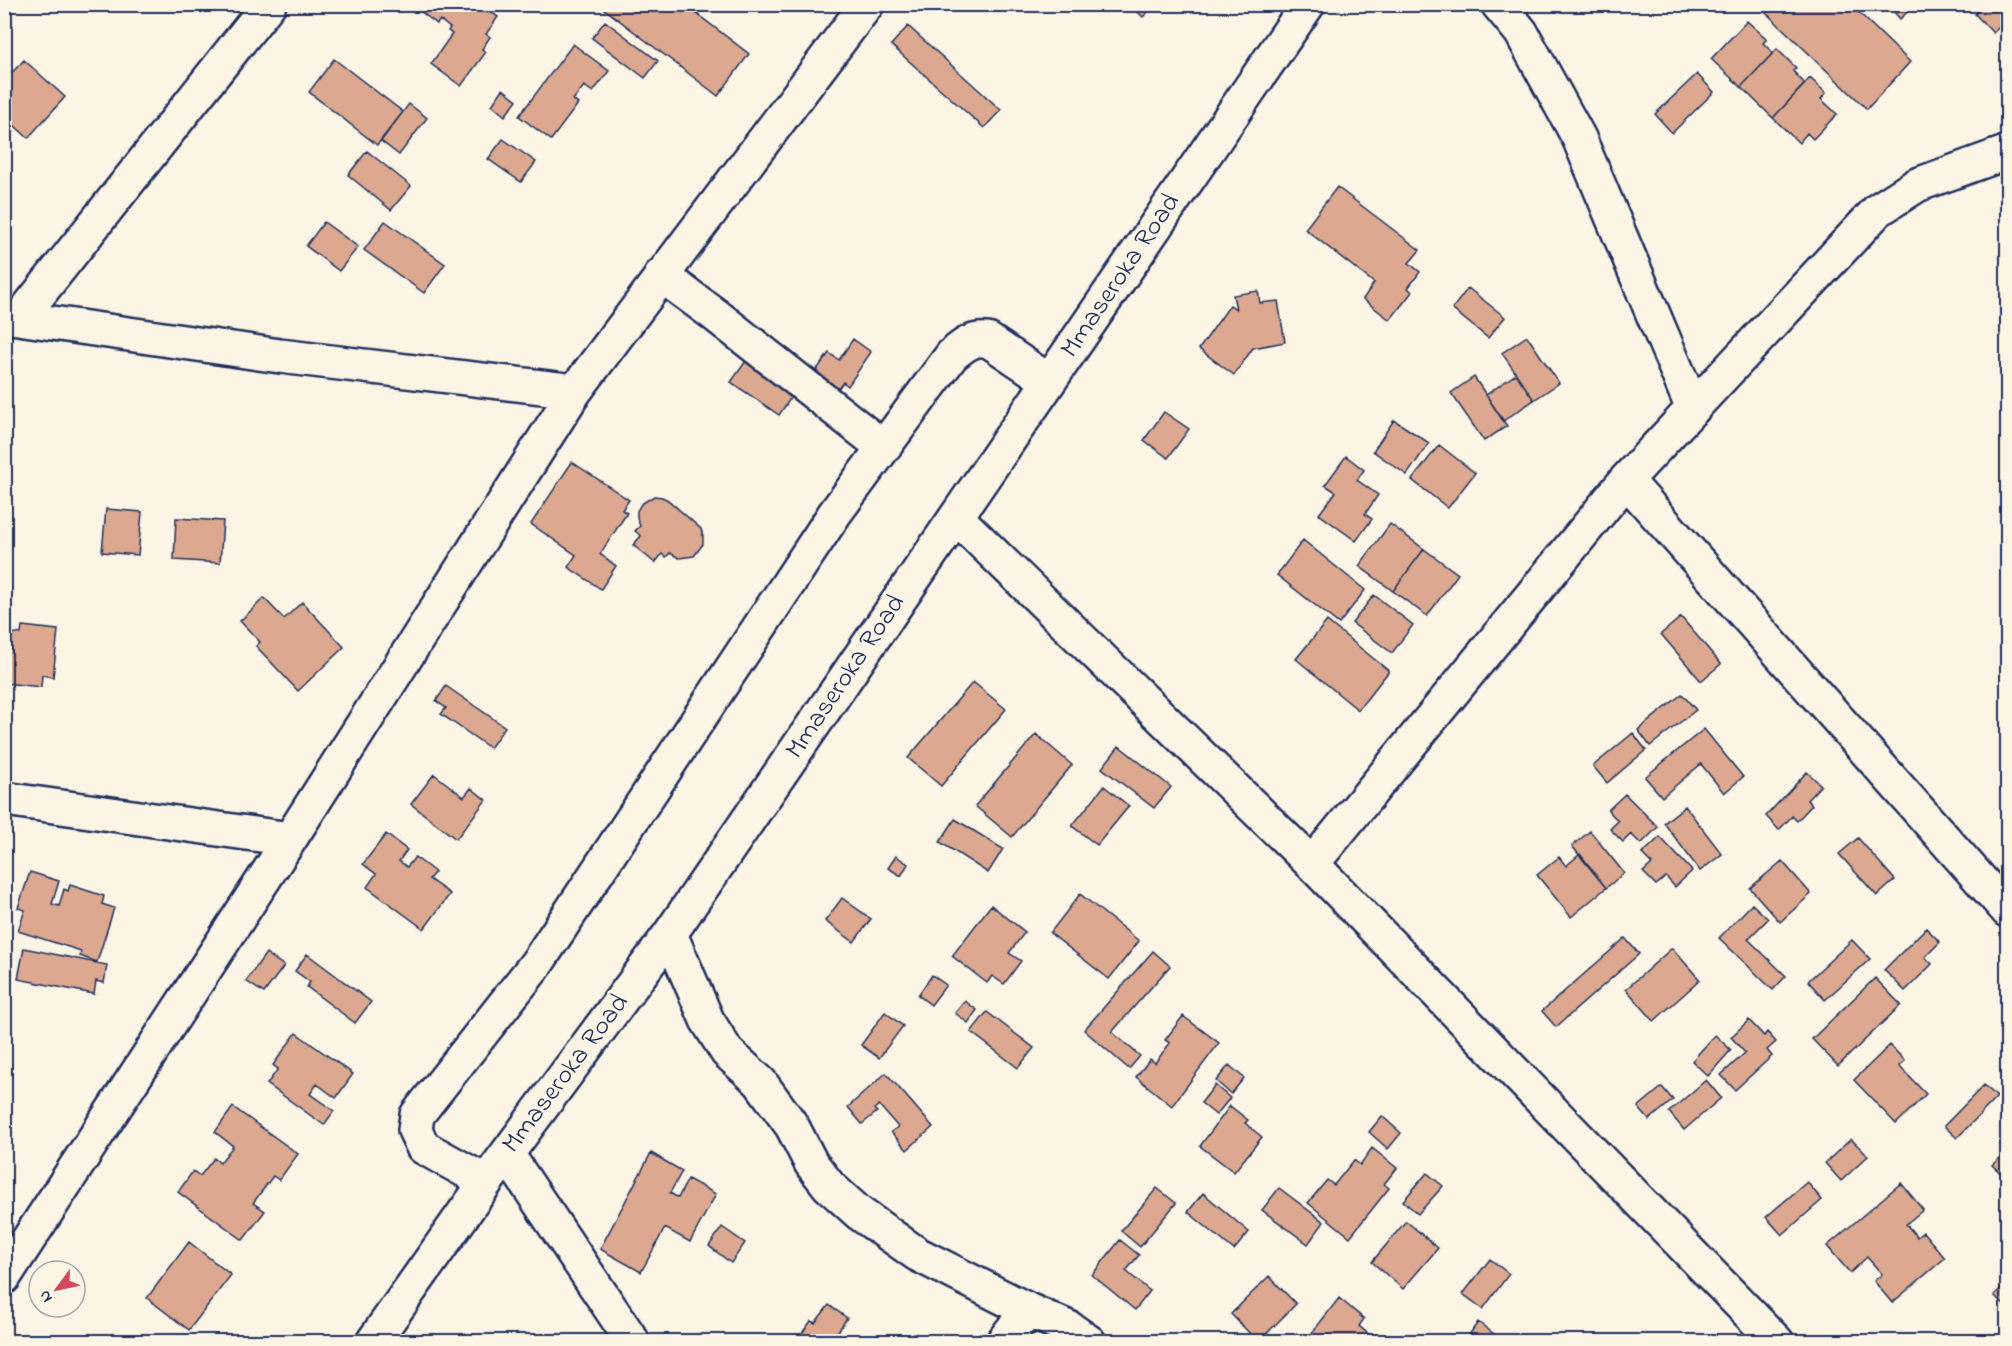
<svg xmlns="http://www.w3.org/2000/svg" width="2012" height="1346" font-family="'Indie Flower',sans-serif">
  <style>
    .building { fill: #dca990; stroke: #1b2f5e; stroke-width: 1.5 }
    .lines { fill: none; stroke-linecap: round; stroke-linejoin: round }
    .minor-casing { stroke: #1b2f5e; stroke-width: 38 }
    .minor { stroke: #fcf5e5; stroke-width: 33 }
    .labels { text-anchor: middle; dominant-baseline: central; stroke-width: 6; stroke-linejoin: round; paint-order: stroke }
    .street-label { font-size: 27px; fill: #1b2f5e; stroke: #fcf5e5 }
  </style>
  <rect width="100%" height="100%" fill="#fcf5e5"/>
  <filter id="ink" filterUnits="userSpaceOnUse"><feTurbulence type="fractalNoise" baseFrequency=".0167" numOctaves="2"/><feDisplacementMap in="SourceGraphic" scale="12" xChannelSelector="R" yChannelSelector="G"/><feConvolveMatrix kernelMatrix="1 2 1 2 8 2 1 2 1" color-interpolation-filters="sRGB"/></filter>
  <g filter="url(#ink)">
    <path class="building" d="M411,4H489L486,8L498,17L486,34L490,37L482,49L486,52L461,86L431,64L452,34L448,31L450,28L440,20L437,24Z
      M598,4H684L749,54L718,96Z
      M1129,4H1155L1143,17Z
      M1767,4H1850L1910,62L1867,109L1762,9Z
      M1887,4H1916L1900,19Z
      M1985,4H2008V19L1993,33L1975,14Z
      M605,21L658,61L645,78L592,38Z
      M1747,21L1767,39L1763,43L1773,53L1741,87L1711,59Z
      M908,26L1001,110L984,128L891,45Z
      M573,44L609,71L593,92L584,86L573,100L578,104L551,140L519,116Z
      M1777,49L1796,68L1793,71L1805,84L1773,118L1741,87Z
      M334,59L403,112L377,145L309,92Z
      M24,60L65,97L28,138L4,116V81Z
      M1697,74L1714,92L1672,133L1655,114Z
      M1810,78L1826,93L1821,99L1837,114L1813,139L1807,133L1799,143L1773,118Z
      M503,89L517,100L505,116L492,105Z
      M409,104L427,118L399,155L381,141Z
      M503,139L536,162L521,182L488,159Z
      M367,151L411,186L391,210L348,175Z
      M1337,187L1420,250L1409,263L1420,272L1408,288L1412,292L1390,320L1363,299L1374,283L1305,229Z
      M385,221L445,264L424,293L364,250Z
      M324,222L358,247L339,271L306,246Z
      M1468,288L1505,317L1488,338L1452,309Z
      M1258,291L1260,303L1278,301L1285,342L1253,348L1234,375L1199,349L1230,305L1236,309L1233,295Z
      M1527,336L1559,383L1534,400L1502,353Z
      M853,339L871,352L848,386L843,382L838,389L815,372L829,353L839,360Z
      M746,361L794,393L779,415L731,382Z
      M1516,374L1534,400L1503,421L1486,395Z
      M1474,377L1507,426L1484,441L1451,393Z
      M1164,412L1189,429L1168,458L1144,440Z
      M1394,420L1429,443L1407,475L1373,451Z
      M1439,445L1475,473L1448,508L1412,480Z
      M1346,456L1364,470L1357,480L1378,495L1365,514L1372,519L1356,541L1319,514L1336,492L1325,485Z
      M572,462L629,500L622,510L627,513L600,554L616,566L601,589L568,567L576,555L531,524Z
      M654,496L662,497L668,500L701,529L703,536V544L694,556L679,558L670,553L666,557L662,554L655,563L633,545L641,536L635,531L640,526L637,518V511L641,504Z
      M106,509L142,512L138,555L102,552Z
      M176,518L223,521L220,563L174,560Z
      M1390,524L1424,549L1393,591L1359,566Z
      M1303,540L1365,590L1339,624L1277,575Z
      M1424,549L1458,574L1427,616L1393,591Z
      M1374,595L1413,625L1392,653L1352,623Z
      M264,598L284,619L302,602L344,647L298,691L256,646L260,642L240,621Z
      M1681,617L1721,664L1701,681L1661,634Z
      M1327,621L1389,671L1358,710L1296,659Z
      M22,626L58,630L53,677L42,675L41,687L4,683V632L21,634Z
      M973,682L1006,709L941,786L908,758Z
      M446,686L505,727L490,748L441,714L446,708L436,701Z
      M1682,694L1696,710L1650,746L1638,730Z
      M1704,729L1743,777L1724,793L1701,764L1662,797L1645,777Z
      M1633,733L1646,750L1607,783L1593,766Z
      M1036,734L1072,765L1012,837L975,806Z
      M1119,746L1171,787L1154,808L1102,768Z
      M1807,772L1821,785L1807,800L1812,805L1797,821L1792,816L1779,830L1766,816Z
      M434,774L464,797L471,788L486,800L456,839L411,804Z
      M1104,786L1129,806L1097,845L1072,826Z
      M1625,794L1658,827L1641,844L1631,834L1623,842L1610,829L1618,821L1608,810Z
      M1685,806L1722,854L1700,871L1664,823Z
      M955,819L1003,849L988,873L940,842Z
      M1590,831L1624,873L1606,888L1572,846Z
      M386,834L407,850L399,861L407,867L415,857L435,872L429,879L450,894L424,929L367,887L376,874L363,864Z
      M1660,837L1692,871L1675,887L1666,877L1656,885L1643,872L1652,864L1642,854Z
      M1858,838L1895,880L1877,896L1839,854Z
      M1580,854L1606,888L1571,917L1537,875L1559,857L1566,866Z
      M896,856L908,864L901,876L888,868Z
      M1782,861L1811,894L1780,922L1750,888Z
      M30,872L59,881L52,904L59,906L64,889L68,891L70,885L104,896L102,904L114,908L97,962L80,956L81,951L18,931L25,910L18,908Z
      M1080,894L1139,941L1109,979L1050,933Z
      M842,898L871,919L854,942L825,921Z
      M1752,904L1768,919L1748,939L1786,976L1773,990L1719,938Z
      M991,905L1025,932L1009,953L1021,961L1004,984L992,976L987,983L952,956Z
      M1926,928L1940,942L1925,957L1932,964L1905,991L1884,970Z
      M1625,938L1639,954L1556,1027L1542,1011Z
      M1852,940L1870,959L1825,1000L1808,981Z
      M24,948L107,965L104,983L96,981L94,994L18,979Z
      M1672,948L1700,980L1654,1021L1626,989Z
      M1153,951L1170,966L1112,1032L1140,1056L1129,1069L1084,1030Z
      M266,953L284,966L264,993L246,981Z
      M307,954L371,1002L355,1023L307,987L310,982L295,971Z
      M932,975L946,985L931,1005L918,995Z
      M1875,978L1901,1005L1838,1066L1812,1039Z
      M965,1001L977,1010L968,1023L955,1013Z
      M885,1012L903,1026L879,1058L861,1045Z
      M987,1012L1034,1048L1018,1068L971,1032Z
      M1183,1016L1219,1043L1172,1106L1136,1077L1150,1059L1155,1063L1170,1043L1165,1040Z
      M1749,1020L1764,1036L1767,1032L1776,1042L1767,1050L1772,1056L1735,1090L1721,1075L1745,1053L1731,1037Z
      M296,1033L353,1074L336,1098L317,1084L310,1094L334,1111L324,1125L267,1084L278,1069L273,1065Z
      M1715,1035L1731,1050L1708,1076L1692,1061Z
      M1890,1045L1905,1061L1899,1066L1926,1094L1896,1124L1854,1080Z
      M1229,1065L1244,1078L1231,1094L1216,1081Z
      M886,1073L933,1127L907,1150L891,1132L898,1127L879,1105L874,1109L877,1112L862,1124L848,1107Z
      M1706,1080L1721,1098L1684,1130L1669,1112Z
      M1215,1085L1230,1098L1216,1115L1201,1103Z
      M1984,1085L1997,1097L1957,1138L1944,1126Z
      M1662,1087L1673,1100L1649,1120L1638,1107Z
      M1230,1106L1248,1120L1245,1123L1262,1137L1234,1172L1200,1146Z
      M233,1107L298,1154L279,1180L273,1176L253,1203L265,1211L243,1240L178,1192L193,1171L200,1176L214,1158L220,1163L233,1146L215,1132Z
      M1382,1116L1401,1133L1388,1149L1369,1132Z
      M1851,1139L1868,1156L1841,1181L1825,1163Z
      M1372,1148L1397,1168L1384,1184L1389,1188L1350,1237L1308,1203L1327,1180L1334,1185L1354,1160L1360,1165Z
      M2008,1150V1180L1992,1165Z
      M651,1153L682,1171L670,1193L678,1198L688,1179L716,1194L690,1242L665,1228L641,1272L600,1249Z
      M1427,1173L1443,1186L1418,1214L1403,1201Z
      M1807,1182L1822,1200L1782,1235L1766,1217Z
      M1901,1183L1923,1210L1906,1224L1917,1237L1923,1232L1945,1258L1892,1303L1874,1281L1882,1274L1867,1257L1850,1273L1827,1246Z
      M1157,1188L1176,1203L1140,1247L1121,1231Z
      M1279,1188L1324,1222L1308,1244L1262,1210Z
      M1203,1193L1249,1232L1234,1250L1188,1212Z
      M1406,1221L1438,1248L1403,1289L1372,1262Z
      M722,1227L745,1243L731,1263L709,1246Z
      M1120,1240L1139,1255L1126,1271L1150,1291L1135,1310L1092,1275Z
      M189,1242L231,1275L189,1330L147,1298Z
      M1490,1259L1509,1274L1483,1309L1463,1294Z
      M1269,1276L1296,1304L1258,1342L1231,1314Z
      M2008,1282V1309L1994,1295Z
      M1339,1298L1364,1319L1359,1326L1378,1342H1305Z
      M829,1305L847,1318L831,1342H802L799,1337L811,1321L815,1323Z
      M1478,1322L1505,1342H1464Z"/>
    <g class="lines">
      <g class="minor-casing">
        <path id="minor" d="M1498,4L1521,32L1579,138L1693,409
          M661,275L714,314L883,447
          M4,316L280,356L575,391
          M20,318L269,4
          M1626,480L2008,911
          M956,517L1312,864L1777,1342
          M4,799L290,839
          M1312,864L1626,480L1878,210L1917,185L2008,152
          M670,934L707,1020L727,1052L760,1082L792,1126L811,1163L829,1186L859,1213L917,1254L1028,1310L1069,1328L1089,1342
          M507,1154L633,1342
          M486,1182L423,1147L415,1130L417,1115L537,963L835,513L952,355C964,345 972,338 988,340L1049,381
          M4,1277L290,839L575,391L867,4
          M373,1342L486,1182L670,934L1308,4
          M1003,1342L1028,1310"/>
      </g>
      <use href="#minor" class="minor"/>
    </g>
  </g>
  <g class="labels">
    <g class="street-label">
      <text transform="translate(1121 276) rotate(-56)">Mmaseroka Road</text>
      <text transform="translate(846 677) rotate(-56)">Mmaseroka Road</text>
      <text transform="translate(566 1074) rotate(-53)">Mmaseroka Road</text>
    </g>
  </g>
  <rect width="2012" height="1346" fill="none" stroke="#fcf5e5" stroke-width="24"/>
  <rect x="12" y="12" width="1988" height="1322" fill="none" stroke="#1b2f5e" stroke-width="2" filter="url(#ink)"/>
  <g transform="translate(57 1289) rotate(237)"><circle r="28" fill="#fcf5e5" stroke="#a2a6af" stroke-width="1.5"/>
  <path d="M0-4.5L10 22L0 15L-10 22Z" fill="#d1495b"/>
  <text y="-9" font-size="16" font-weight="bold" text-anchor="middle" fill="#1b2f5e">N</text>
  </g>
</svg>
